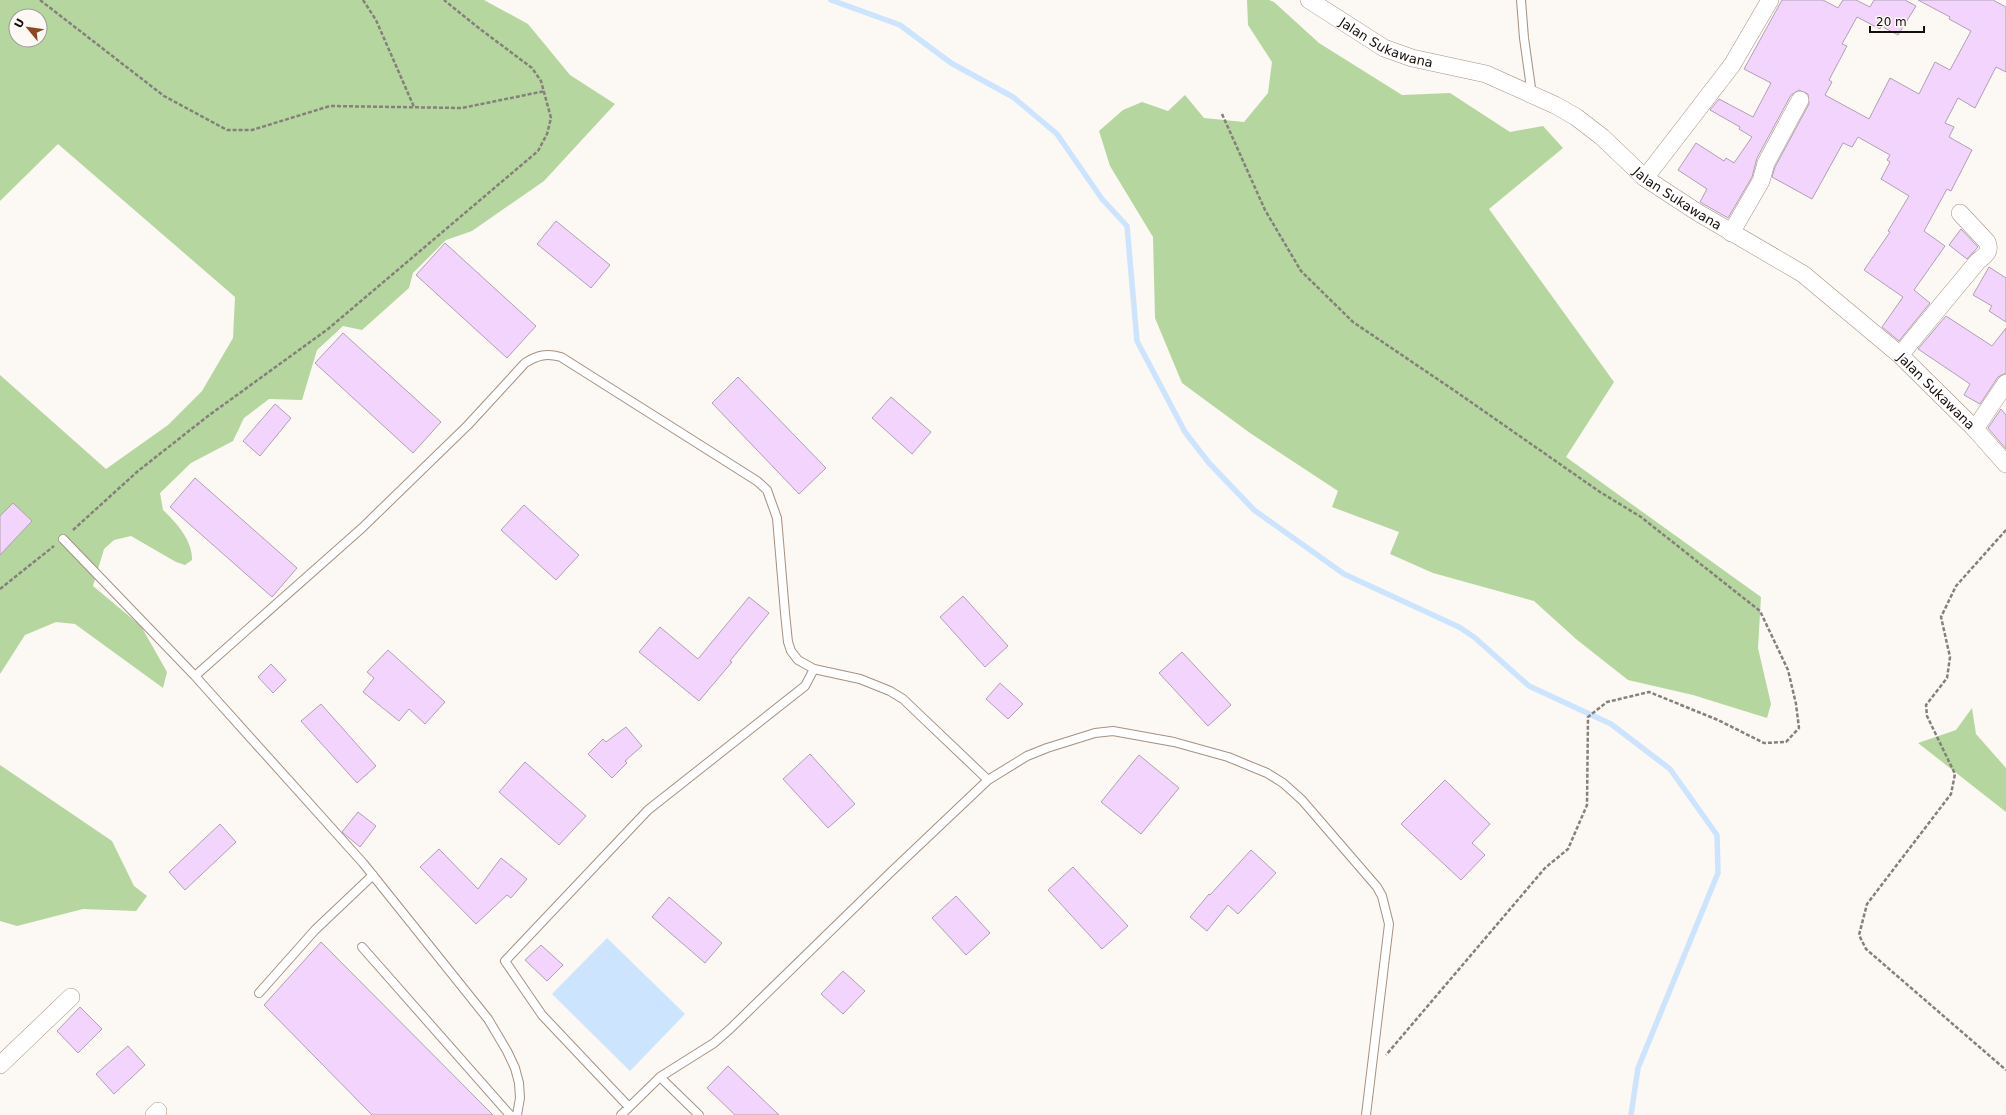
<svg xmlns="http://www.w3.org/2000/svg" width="2006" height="1115" font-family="'DejaVu Sans',sans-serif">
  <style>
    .green { fill: #b6d69f; fill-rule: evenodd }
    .water { fill: #cce4fd }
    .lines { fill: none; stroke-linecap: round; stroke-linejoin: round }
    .stream { stroke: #cce4fd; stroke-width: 5.5 }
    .building { fill: #f2d4fc; stroke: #afa1b4 }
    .service-casing { stroke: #a59182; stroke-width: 10 }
    .minor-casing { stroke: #a59182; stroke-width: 18 }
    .path { stroke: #85807b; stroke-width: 2.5; stroke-dasharray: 4 2; stroke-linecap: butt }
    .service { stroke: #fff; stroke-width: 8 }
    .minor { stroke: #fff; stroke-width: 17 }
    .labels { text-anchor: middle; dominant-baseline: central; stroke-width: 3; stroke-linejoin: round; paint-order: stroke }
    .street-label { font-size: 13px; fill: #140d08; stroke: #fcf8f4 }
  </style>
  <rect width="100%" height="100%" fill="#fcf8f4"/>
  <path class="green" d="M0,0H484L528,24L570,75L615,104L544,181L472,231L446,240L413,273L409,288L362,330L343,326L317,350L302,400L269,399L244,418L233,441L191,463L160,493L163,510C176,522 193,541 192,560L185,565L176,562L131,536L114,540L104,549L93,586L141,626L167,672L163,688L75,624L56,622L25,635L0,674V375L106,469L168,425L202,391L233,338L235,297L58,144L0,201ZM16,16H40V40H16Z
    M1247,0H1269L1274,2L1319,43L1402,95L1450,93L1510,132L1543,126L1563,148L1489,209L1614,382L1566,457L1761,597L1758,648L1771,704L1767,718L1693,695L1628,680L1576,639L1534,601L1433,573L1390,554L1399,532L1332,507L1338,491L1250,433L1182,383L1155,318L1153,237L1110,166L1099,131L1123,110L1142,102L1168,111L1185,95L1204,118L1244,122L1268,93L1272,62L1248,25Z
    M1972,708L1976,734L2006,768V812L1918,743L1956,730Z
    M0,765L112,841L134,886L147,896L136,911L83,909L17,926L0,921Z"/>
  <path class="water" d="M607,938L685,1014L630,1071L552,994Z"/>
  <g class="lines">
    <path class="stream" d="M831,0L900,25L951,63L1013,97L1057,134L1102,199L1127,226L1137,341L1185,432L1209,463L1254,510L1344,574L1459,627L1474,637L1529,686L1611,724L1670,769L1717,835L1718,873L1638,1068L1631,1115"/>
  </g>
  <path class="building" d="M1782,0H1823L1838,8L1843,0H1856L1870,7L1874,0H1905L1916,6L1898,35L1881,26L1880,29L1857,17L1842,44L1847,46L1829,80L1832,82L1825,95L1869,119L1890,78L1919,94L1935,62L1950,70L1971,31L1949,19L1950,17L1918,0H1993L2006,7V72L1996,67L1975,108L1958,98L1945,123L1954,127L1949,137L1972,150L1951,191L1947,189L1924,231L1945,246L1914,290L1930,303L1899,341L1882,327L1903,297L1864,270L1890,232L1888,231L1909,196L1881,179L1890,162L1887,160L1890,155L1858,137L1852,147L1843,143L1812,199L1772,177L1775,167L1809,104L1808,94L1799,90L1791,95L1757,158L1752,177L1728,218L1700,202L1707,189L1678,170L1696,143L1724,161L1726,158L1734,163L1752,137L1739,129L1740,127L1710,110L1719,99L1753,117L1771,83L1744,69Z
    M556,221L610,265L591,288L537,244Z
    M1961,229L1978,247L1967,259L1949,245Z
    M445,243L536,326L507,358L416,275Z
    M1989,267L2006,278V322L1989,311L1992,306L1973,295Z
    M1946,316L1992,346L2006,328V373L1998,377L1980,404L1964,395L1970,384L1918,349Z
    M343,333L441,422L413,453L315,363Z
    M738,377L826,468L799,494L712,403Z
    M891,397L931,432L912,454L872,418Z
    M275,404L291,418L260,456L243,441Z
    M2001,409L2006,415V449L1988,428Z
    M195,478L297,568L272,597L170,507Z
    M13,503L32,521L0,555V516Z
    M524,505L579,555L556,580L501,530Z
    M963,596L1008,646L985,667L940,617Z
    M749,597L769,613L730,661L732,662L699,701L639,652L660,627L698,659Z
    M388,650L445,702L425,724L409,709L399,721L363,692L374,678L367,672Z
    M1182,652L1231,705L1208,726L1159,673Z
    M271,664L286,680L273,693L258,677Z
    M1000,683L1023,704L1008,719L986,699Z
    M321,704L376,766L357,783L301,721Z
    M626,727L642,746L625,761L627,763L612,778L588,754L603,739L606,742Z
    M810,754L855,804L828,828L783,779Z
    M1139,755L1179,788L1141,834L1101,802Z
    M525,762L586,816L559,845L499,792Z
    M1445,780L1490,824L1472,843L1485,855L1461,880L1401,824Z
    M358,812L376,826L360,847L342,832Z
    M220,824L236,842L185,890L169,872Z
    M439,849L478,889L501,858L527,879L511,898L507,895L476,924L420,867Z
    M1251,850L1276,873L1238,914L1228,905L1207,931L1190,917L1209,894L1210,895Z
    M1073,867L1128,926L1102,949L1048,890Z
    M956,896L990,933L966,955L932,918Z
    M669,897L722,943L705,963L652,917Z
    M321,942L493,1115H372L264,1005Z
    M541,945L563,965L547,981L525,960Z
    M843,971L865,991L843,1014L821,994Z
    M80,1007L102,1029L78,1053L57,1031Z
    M128,1046L145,1065L114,1094L96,1074Z
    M728,1066L779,1115H735L707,1088Z"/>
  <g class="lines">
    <g class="service-casing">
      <path id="service" d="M1521,0L1524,38L1532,95
        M63,539L195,676L363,863L488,1019L507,1051L515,1068L519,1083L520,1098L517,1115
        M195,676L362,528L468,425L525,363C538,355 546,353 561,357L757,481L767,490L777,518L785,613L788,642L791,651L798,660L814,669L860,679L890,691L903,699L988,780
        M362,947L510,1115
        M259,993L315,930L373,875
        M660,1077L699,1115
        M629,1107L542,1015L505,961L648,810L805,686L814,669
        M621,1115L660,1077L714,1043L730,1029L892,871L988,780L1027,756L1047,748L1095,733L1113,731L1174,742L1228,757L1267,773L1283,783L1302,800L1377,887L1382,896L1389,924L1366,1115"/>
    </g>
    <g class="minor-casing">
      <g id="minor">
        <path id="s1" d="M1309,0L1384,48L1412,58L1486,74L1555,105L1576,117L1602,137L1645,178L1697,212L1803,274L1900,355L1975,429L2006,464"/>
        <path d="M1645,178L1732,65L1770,0"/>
        <path d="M1731,233L1761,181L1766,163L1800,100"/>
        <path d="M1900,355L1978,261C1986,255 1991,251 1987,242L1960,213"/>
        <path d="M1975,429L2006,383"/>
        <path d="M0,1065L71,997"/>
        <path d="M154,1115L158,1111"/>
      </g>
    </g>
    <path class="path" d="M40,0L164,96L227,130H252L330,106L462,108L545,91
      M363,0L376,20L414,107
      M1222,114L1265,210L1301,271L1353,322L1455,391L1600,492L1641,517L1760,611L1788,670L1796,704L1799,728L1786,742L1764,743L1718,720L1649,692L1607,702L1588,717L1587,805L1568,849L1545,868L1386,1055
      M73,530L138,471L208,416L328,329L538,151L547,134L551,118L541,81L532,68L480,29L444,0
      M2006,530L1956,586L1941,617L1950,657L1947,678L1926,705L1927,716L1955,774L1951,794L1867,904L1859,935L1866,949L2006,1070
      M0,589L54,546"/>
    <use href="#service" class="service"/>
    <use href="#minor" class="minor"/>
  </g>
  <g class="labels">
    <g class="street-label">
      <text stroke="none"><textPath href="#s1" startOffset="89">Jalan Sukawana</textPath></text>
      <text stroke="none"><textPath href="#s1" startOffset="425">Jalan Sukawana</textPath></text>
      <text stroke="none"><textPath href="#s1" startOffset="749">Jalan Sukawana</textPath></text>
    </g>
  </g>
  <g transform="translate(28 28) rotate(299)"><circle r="19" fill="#fcf8f4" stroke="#9f9a96"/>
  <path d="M0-3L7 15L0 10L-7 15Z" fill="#8d4721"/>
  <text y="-6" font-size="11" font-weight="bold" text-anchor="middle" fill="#140d08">U</text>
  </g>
  <path d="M1870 26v6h54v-6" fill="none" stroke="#140d08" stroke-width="2"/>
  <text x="1876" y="26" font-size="12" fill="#140d08" stroke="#fcf8f4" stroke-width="3" paint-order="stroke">20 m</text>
</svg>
